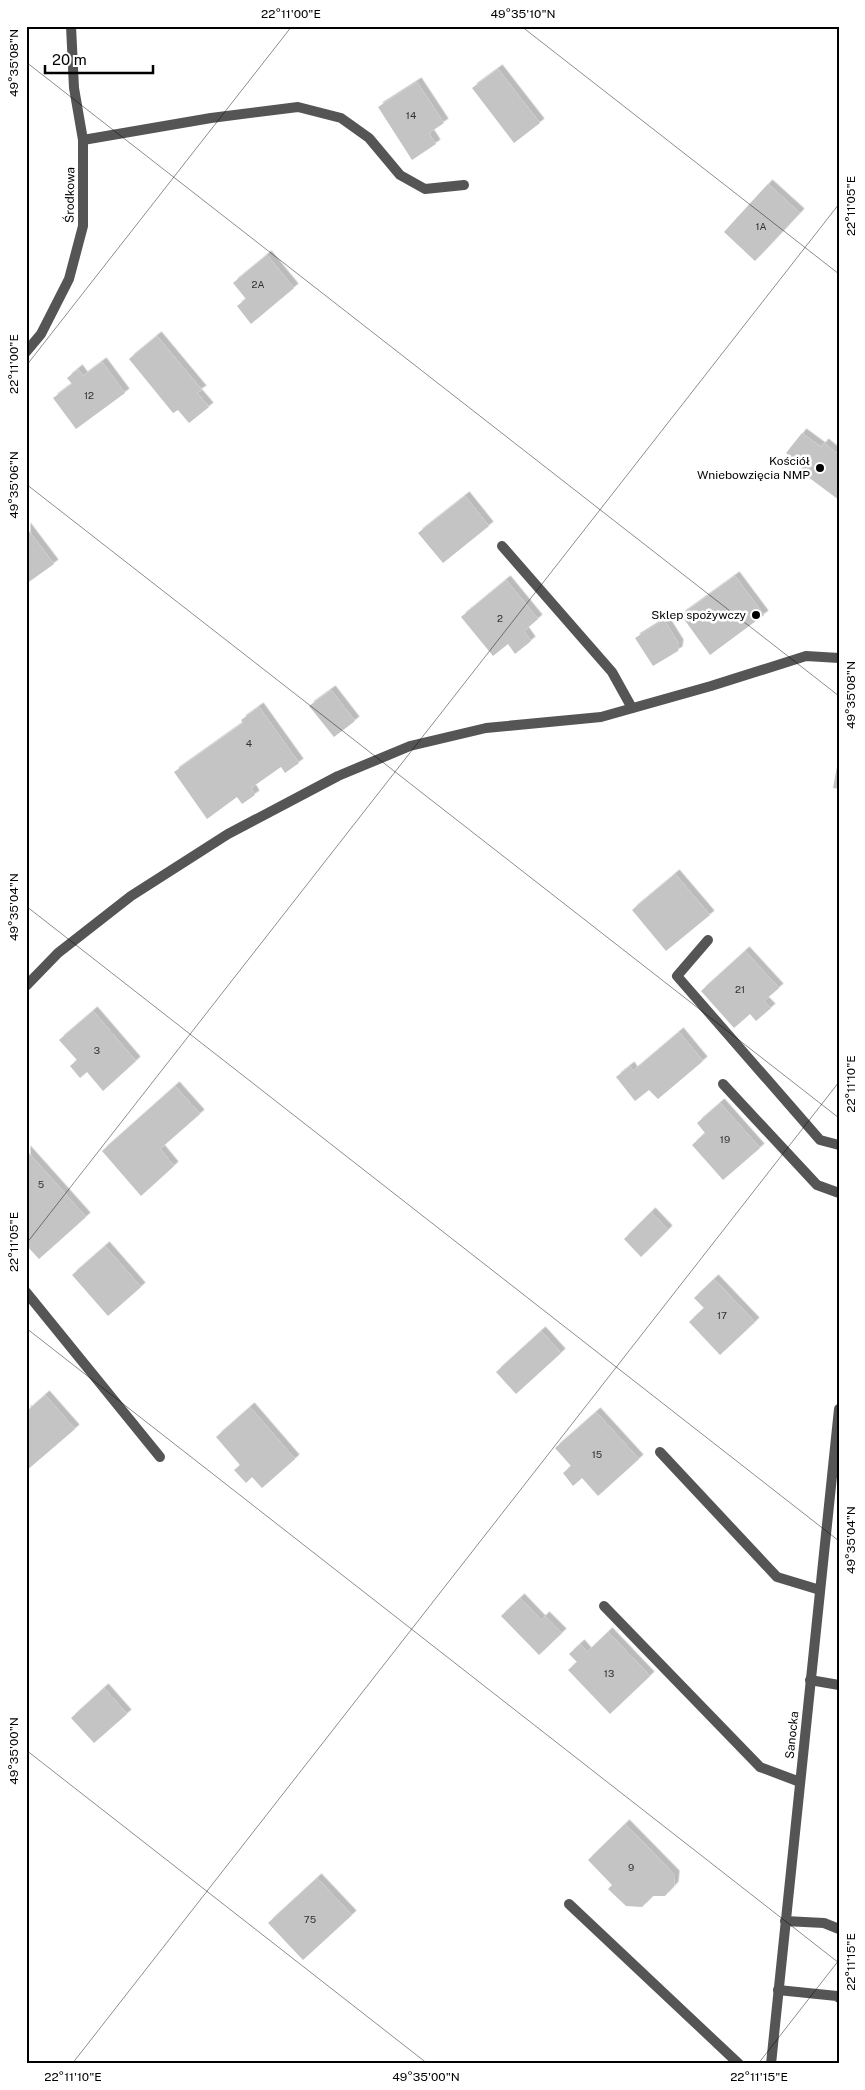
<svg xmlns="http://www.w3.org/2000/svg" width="865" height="2090" font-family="'Public Sans',sans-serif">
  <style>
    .building { fill: #c4c4c4; filter: url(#shadow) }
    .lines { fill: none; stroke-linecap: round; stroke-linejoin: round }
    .service { stroke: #555; stroke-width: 10 }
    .minor { stroke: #555; stroke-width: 10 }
    .tertiary { stroke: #555; stroke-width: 10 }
    .ticks { fill: none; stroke: #000; stroke-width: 1; stroke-opacity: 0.45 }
    .poi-dot { fill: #000; stroke: #fff; stroke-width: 2 }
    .labels { text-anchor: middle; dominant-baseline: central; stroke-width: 5; stroke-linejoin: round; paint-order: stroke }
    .number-label { font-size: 10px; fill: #313131 }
    .street-label { font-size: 12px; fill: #000; stroke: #fff }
    .poi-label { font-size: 12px; fill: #000; stroke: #fff; text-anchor: end }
    .neatline { fill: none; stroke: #000; stroke-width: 2 }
    .ticks-label { font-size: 12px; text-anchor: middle; fill: #000 }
  </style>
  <defs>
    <filter id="shadow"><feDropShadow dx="4.5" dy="-4.5" stdDeviation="0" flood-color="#0004"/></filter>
  </defs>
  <rect width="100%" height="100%" fill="#fff"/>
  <path class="building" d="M498,69L540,123L514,143L472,88Z
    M417,82L444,123L429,133L436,144L412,160L378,107Z
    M768,184L800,213L755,261L724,232Z
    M267,255L294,288L251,324L237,306L246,299L233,283Z
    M157,336L202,390L197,393L209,407L189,423L178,410L173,413L129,359Z
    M102,362L125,393L76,429L53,398L72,384L67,378L78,369L83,376Z
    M802,433L821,447L824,443L839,455V500L800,471L803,466L786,453Z
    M465,496L489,526L443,563L418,533Z
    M26,527L54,564L26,584Z
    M735,576L764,615L710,655L681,615Z
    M506,580L538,619L524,631L531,641L515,654L508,644L493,656L461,617Z
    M664,620L679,644L678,651L653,666L635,638Z
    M331,690L355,721L334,737L309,706Z
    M259,707L299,763L285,773L281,767L251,788L255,795L242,804L237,797L207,819L174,772L243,723L241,720Z
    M838,761H839V789L833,788Z
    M675,874L710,915L666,951L632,910Z
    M745,951L779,988L764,1001L771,1008L756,1021L750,1014L734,1028L701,991Z
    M93,1011L136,1061L103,1091L87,1072L80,1078L70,1066L77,1060L59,1040Z
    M679,1032L703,1061L658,1099L649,1090L635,1101L616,1077L630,1066L633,1071Z
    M175,1086L200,1114L160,1149L174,1166L141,1196L102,1151Z
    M720,1103L760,1148L723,1180L692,1145L705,1133L697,1123Z
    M26,1150L86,1217L39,1259L26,1245Z
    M651,1212L668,1230L641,1257L624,1239Z
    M105,1246L141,1287L108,1316L72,1275Z
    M714,1279L755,1322L720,1355L689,1322L704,1308L694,1298Z
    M541,1331L561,1353L516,1394L496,1372Z
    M45,1395L75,1429L26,1471V1409L27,1411Z
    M250,1407L295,1459L262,1488L252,1477L246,1483L234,1470L240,1465L216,1437Z
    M596,1412L639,1459L598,1496L582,1478L573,1486L563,1473L571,1466L555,1448Z
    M520,1598L541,1620L545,1616L562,1633L539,1655L501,1616Z
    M608,1632L650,1676L610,1714L568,1670L577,1662L569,1654L580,1644L587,1652Z
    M104,1688L127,1714L94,1743L71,1718Z
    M625,1824L675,1875L674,1886L665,1896H653L642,1907L626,1906L608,1889L612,1885L588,1860Z
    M317,1878L352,1915L303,1960L268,1923Z"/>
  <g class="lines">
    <path class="service" d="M83,140L211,118L298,107L341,118L369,138L400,175L425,189L464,185
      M502,546L612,672L632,708
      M708,940L677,976L820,1140L839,1145
      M723,1084L817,1185L839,1193
      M26,1292L160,1457
      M660,1452L777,1577L820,1590
      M604,1606L760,1767L800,1782
      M810,1680L839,1685
      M569,1904L739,2064
      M785,1921L824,1923L839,1929"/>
    <path class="minor" d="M26,986L58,953L131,896L228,834L338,776L410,746L486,728L601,717L711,686L806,656L839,658
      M778,1990L837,1996L839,1998"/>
    <path class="tertiary" d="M26,352L41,334L69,279L83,226V140L74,88L71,26
      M771,2064L839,1409"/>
  </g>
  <path class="ticks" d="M521,26L839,274M26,62L839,696M26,366L292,26M26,484L839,1118M26,906L839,1541M26,1244L839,204M26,1328L839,1963M26,1750L428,2064M72,2064L839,1082M758,2064L839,1960"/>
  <g class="poi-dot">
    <circle cx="820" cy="468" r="5"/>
    <circle cx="756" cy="615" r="5"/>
  </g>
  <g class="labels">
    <g class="number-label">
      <text x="411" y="115">14</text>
      <text x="761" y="226">1A</text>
      <text x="258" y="284">2A</text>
      <text x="89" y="395">12</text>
      <text x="500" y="618">2</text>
      <text x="249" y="743">4</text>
      <text x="740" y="989">21</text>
      <text x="97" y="1050">3</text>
      <text x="725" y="1139">19</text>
      <text x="41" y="1184">5</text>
      <text x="722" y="1315">17</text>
      <text x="597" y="1454">15</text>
      <text x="609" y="1673">13</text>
      <text x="631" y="1867">9</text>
      <text x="310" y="1919">75</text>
    </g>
    <g class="street-label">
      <text transform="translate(70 195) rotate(-89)">Środkowa</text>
      <text transform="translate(792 1735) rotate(-84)">Sanocka</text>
    </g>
    <g class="poi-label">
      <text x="810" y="461">Kościół<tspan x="810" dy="14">Wniebowzięcia NMP</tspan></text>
      <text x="746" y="615">Sklep spożywczy</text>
    </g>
  </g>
  <rect width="865" height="2090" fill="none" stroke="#ffffff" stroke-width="55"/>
  <path d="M45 65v8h108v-8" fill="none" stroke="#000000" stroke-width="2.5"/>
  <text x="52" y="65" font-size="15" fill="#000000" stroke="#ffffff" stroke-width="4" paint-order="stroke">20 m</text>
  <rect x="28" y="28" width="810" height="2034" class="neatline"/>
  <g class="ticks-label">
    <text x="291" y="18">22°11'00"E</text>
    <text x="523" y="18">49°35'10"N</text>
    <text transform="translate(14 63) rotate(-90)" y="4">49°35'08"N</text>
    <text transform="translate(851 206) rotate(-90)" y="4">22°11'05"E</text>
    <text transform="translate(14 364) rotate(-90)" y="4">22°11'00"E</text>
    <text transform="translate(14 485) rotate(-90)" y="4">49°35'06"N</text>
    <text transform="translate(851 695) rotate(-90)" y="4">49°35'08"N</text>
    <text transform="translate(14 907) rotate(-90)" y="4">49°35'04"N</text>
    <text transform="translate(851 1084) rotate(-90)" y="4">22°11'10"E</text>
    <text transform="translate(14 1242) rotate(-90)" y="4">22°11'05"E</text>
    <text transform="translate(851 1540) rotate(-90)" y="4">49°35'04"N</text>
    <text transform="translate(14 1751) rotate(-90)" y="4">49°35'00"N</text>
    <text transform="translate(851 1962) rotate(-90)" y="4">22°11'15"E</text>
    <text x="73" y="2081">22°11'10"E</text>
    <text x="426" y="2081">49°35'00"N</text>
    <text x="759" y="2081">22°11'15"E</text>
  </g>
</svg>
